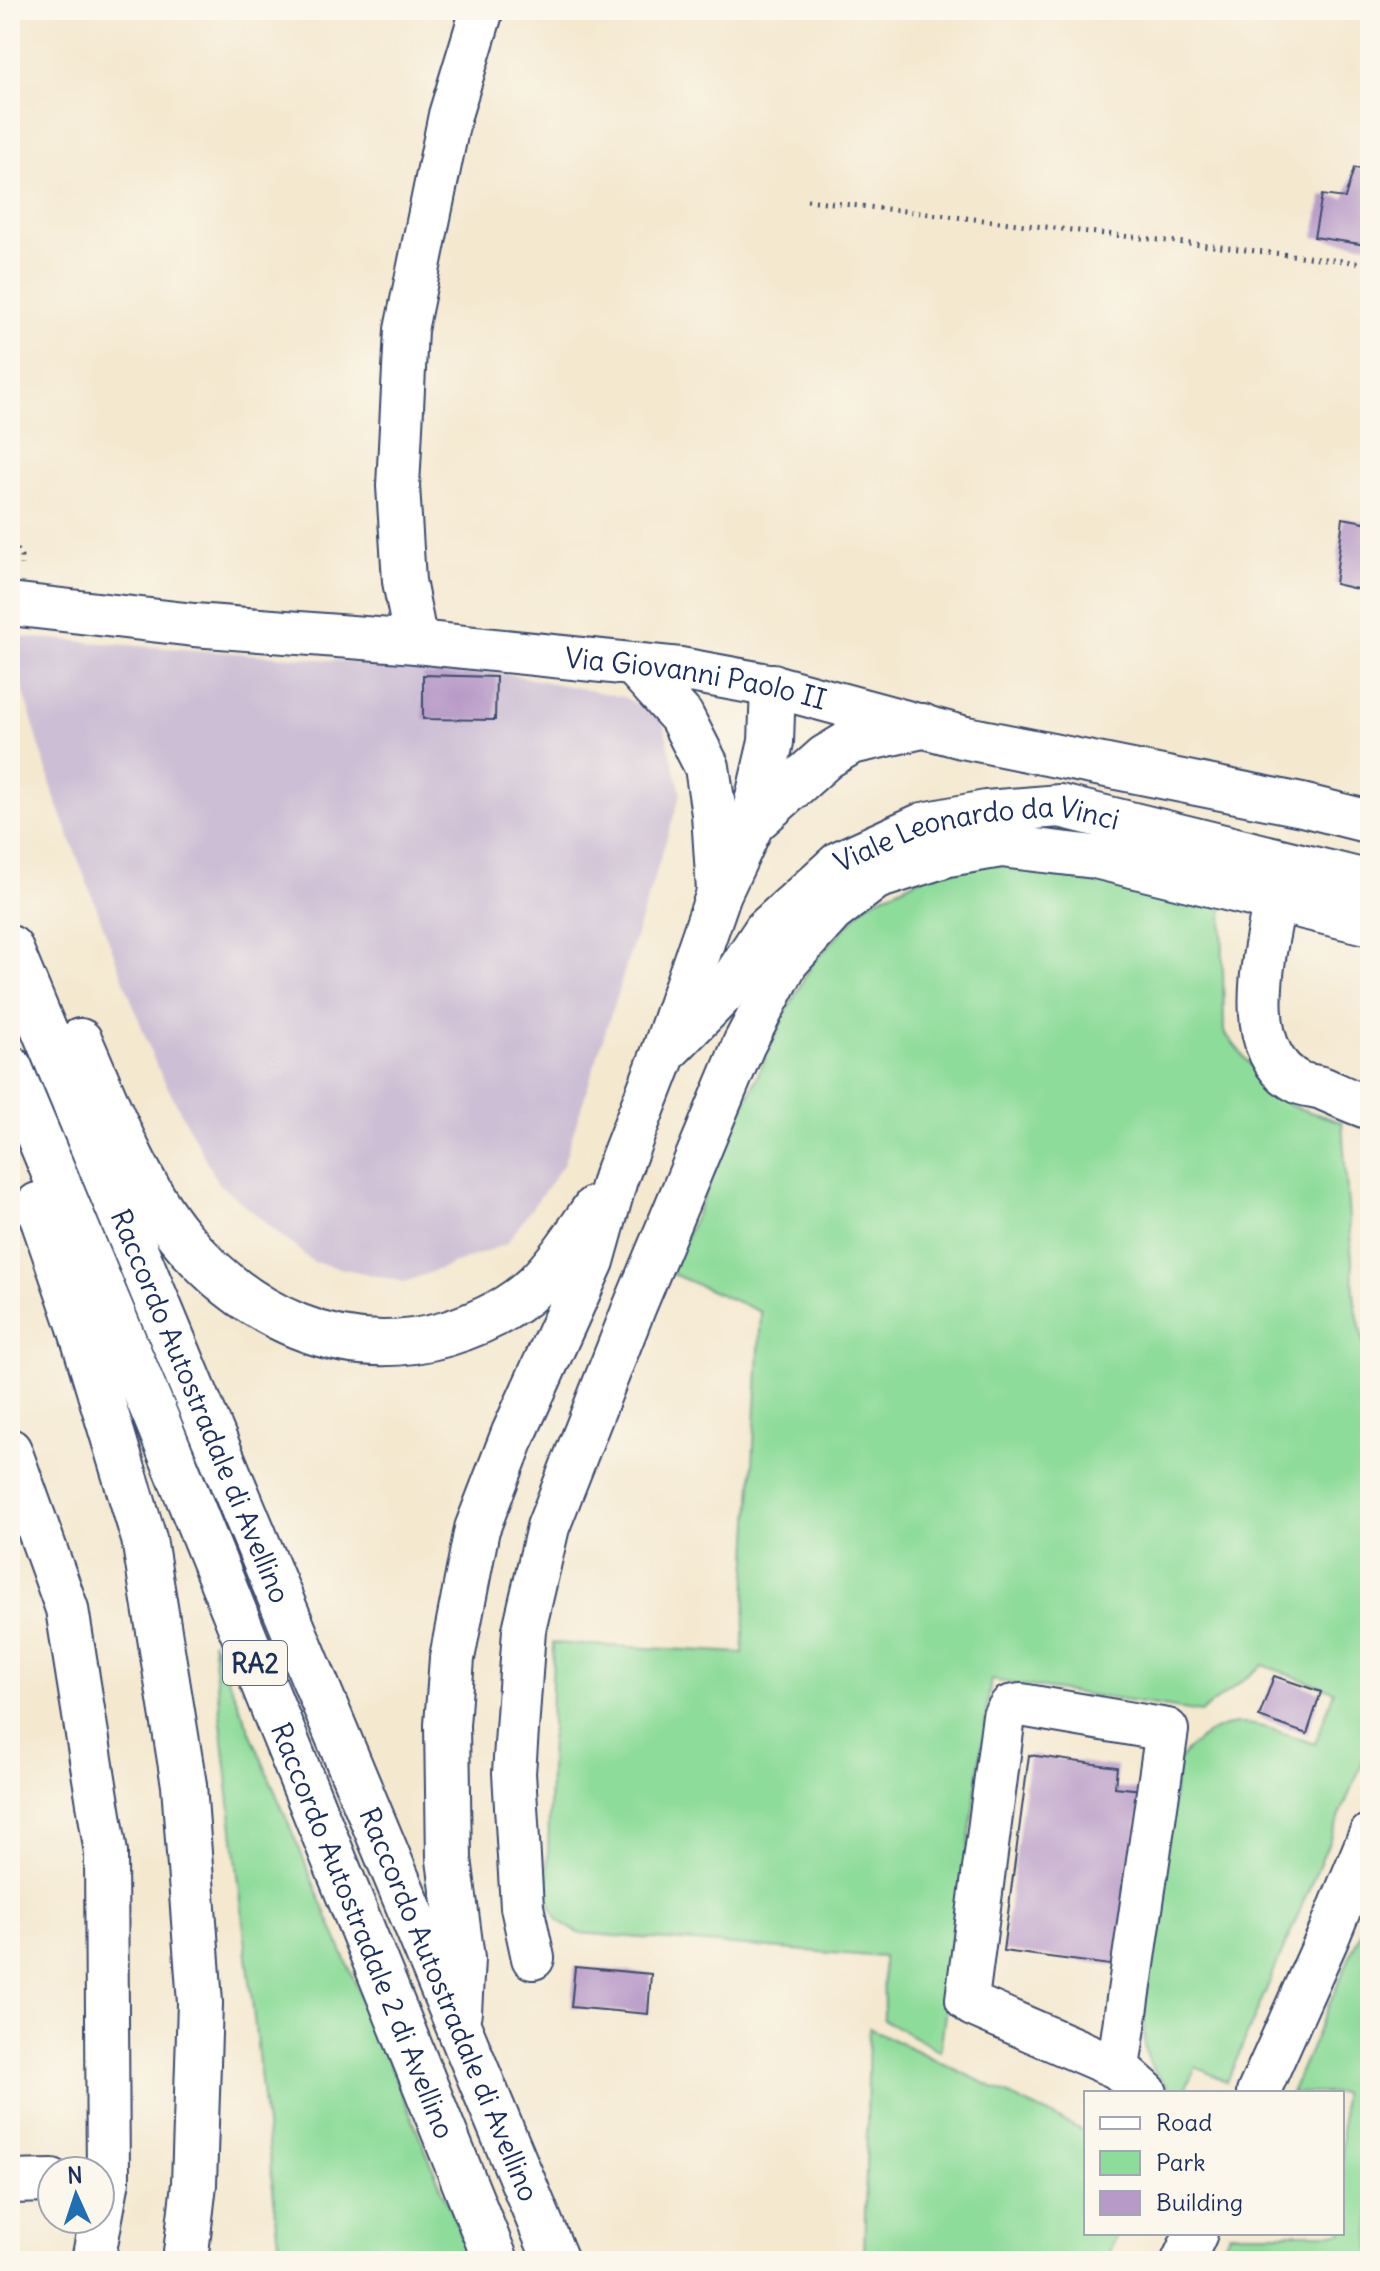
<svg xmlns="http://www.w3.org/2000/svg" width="1380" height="2271" font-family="Delius,sans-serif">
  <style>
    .industrial { fill: #ccbed4 }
    .green { fill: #8edc9a; stroke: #54867c; stroke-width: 2 }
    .building { fill: #b79ac7 }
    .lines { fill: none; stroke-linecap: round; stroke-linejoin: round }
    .minor-casing { stroke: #3c4b6f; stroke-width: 46 }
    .highway-casing { stroke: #3c4b6f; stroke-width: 48 }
    .path { stroke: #3c4b6f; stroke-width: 5; stroke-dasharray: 2 6; stroke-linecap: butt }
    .minor { stroke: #fff; stroke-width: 42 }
    .highway { stroke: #fff; stroke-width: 44 }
    .labels { text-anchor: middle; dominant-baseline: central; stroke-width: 6; stroke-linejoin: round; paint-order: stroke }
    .shield { fill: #fbf7ec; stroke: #5e6b89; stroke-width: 2 }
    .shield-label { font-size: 26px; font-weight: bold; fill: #1b2f5e }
    .street-label { font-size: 28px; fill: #1b2f5e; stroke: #fbf7ec }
  </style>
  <rect width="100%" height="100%" fill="#fbf7ec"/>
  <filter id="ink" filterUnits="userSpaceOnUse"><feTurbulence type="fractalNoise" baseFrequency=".0125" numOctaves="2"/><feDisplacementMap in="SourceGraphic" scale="16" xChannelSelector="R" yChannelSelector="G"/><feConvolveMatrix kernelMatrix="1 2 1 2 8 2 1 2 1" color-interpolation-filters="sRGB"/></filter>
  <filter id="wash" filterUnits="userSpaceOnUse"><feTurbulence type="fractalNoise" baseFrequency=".006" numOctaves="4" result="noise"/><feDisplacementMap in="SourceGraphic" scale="32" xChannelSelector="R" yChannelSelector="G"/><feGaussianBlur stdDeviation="1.8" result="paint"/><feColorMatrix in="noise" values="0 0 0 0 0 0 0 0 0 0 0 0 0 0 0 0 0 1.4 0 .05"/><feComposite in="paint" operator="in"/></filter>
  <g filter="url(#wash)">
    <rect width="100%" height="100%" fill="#f4e8cf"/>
    <path class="industrial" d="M10,636L502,673L623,697L662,718L681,793L563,1165L506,1244L405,1282L313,1262L218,1183L156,1065L55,798L10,645Z"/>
    <path class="green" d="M990,859L1222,900L1224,1032L1261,1078L1291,1106L1342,1122L1355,1303L1370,1373V1745L1227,2082L1196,2067L1183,2093H1175C1142,2065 1143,2048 1145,2007L1178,1761C1225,1705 1255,1724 1315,1744L1334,1691L1263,1665L1201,1712L991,1680L940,2051L884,2020L883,1957L578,1933L559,1921L547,1899L553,1643L743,1653L761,1312L670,1273L784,1016L812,964L868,903L936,871Z
      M212,1641L472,2261H281Z
      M1370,1910V2261H1216L1229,2233H1342V2093H1291Z
      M869,2028L1086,2132V2233H1117L1105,2261H864Z"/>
    <g id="blocks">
      <path class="building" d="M1354,168L1370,170V229L1367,245L1314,237L1322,195L1345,198Z
        M1343,518L1370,523V592L1335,584Z
        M423,675L496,677L495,720L423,719Z
        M1274,1676L1321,1692L1307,1734L1259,1717Z
        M1029,1755L1117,1767L1115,1787L1142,1790L1117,1966L1003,1951Z
        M575,1967L651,1974L648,2014L571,2007Z"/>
    </g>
  </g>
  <g filter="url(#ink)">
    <use href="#blocks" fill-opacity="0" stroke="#3c4b6f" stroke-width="2"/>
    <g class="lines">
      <g class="minor-casing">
        <g id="minor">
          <path id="s1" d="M10,604L194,625L416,642L680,669L773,686L962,737L1302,805L1370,822"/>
          <path d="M416,642L404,581L398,486L406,330L450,115L482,10"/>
          <path d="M1275,900C1265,951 1238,1054 1300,1083C1308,1086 1317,1086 1324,1089C1340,1096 1354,1103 1370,1108"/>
          <path id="s2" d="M663,1055L723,994L765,930L840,862L923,824L986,812L1060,806L1370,882"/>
          <path d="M10,1450L67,1609L106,1853L108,2180L93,2261"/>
          <path d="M533,1958L522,1907L514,1773L524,1630L548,1527L634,1308L744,1044L787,962L832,912L876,878L948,855L1001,846L1095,857L1370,924"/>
          <path d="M1118,2068L973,2005L967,1999L1004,1716L1010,1707L1021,1705L1167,1730L1118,2068L1146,2093"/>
          <path d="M1258,2093L1328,1937L1370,1835"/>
          <path d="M10,2182L52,2181"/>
          <path d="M1183,2261L1196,2233"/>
        </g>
      </g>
      <g class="highway-casing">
        <g id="highway">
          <path d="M635,665L681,716L707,767L714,814L719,891"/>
          <path d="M752,823L826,757L851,742L922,726"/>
          <path id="s3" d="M10,948L556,2261"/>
          <path d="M80,1041C108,1104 135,1181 179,1235C244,1316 342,1364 446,1334C479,1324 512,1309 536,1285C559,1262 577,1234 595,1208"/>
          <path id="s4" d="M10,1068L155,1415L496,2261"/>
          <path d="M38,1205L79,1324L144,1539L184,1785L200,2003L194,2184L185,2261"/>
          <path d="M459,2012L462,1959L449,1859L447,1725L452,1658L477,1529L514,1433L592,1261L615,1179L663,1055L719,893L752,823L771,742L773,686"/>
        </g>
      </g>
      <path class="path" d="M807,200L1370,264
        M10,535L21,557V565"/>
      <use href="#minor" class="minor"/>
      <use href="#highway" class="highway"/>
    </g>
  </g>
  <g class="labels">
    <rect class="shield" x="223" y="1641" width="64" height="44" rx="6"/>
    <g class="shield-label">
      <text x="255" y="1663">RA2</text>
    </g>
    <g class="street-label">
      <text stroke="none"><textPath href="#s1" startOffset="690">Via Giovanni Paolo II</textPath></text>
      <text stroke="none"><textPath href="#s2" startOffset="406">Viale Leonardo da Vinci</textPath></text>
      <text stroke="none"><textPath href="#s3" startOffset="496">Raccordo Autostradale di Avellino</textPath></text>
      <text stroke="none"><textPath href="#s4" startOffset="932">Raccordo Autostradale 2 di Avellino</textPath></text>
      <text stroke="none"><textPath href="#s3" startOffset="1144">Raccordo Autostradale di Avellino</textPath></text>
    </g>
  </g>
  <rect width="1380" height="2271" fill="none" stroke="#fbf7ec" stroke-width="40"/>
  <rect x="1084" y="2091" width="260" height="144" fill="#fbf7ec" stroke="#a1a7b3" stroke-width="2"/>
  <rect x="1100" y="2117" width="40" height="12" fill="#ffffff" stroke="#a1a7b3" stroke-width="2"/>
  <text x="1156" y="2131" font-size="24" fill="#1b2f5e">Road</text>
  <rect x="1100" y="2151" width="40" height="24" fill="#8edc9a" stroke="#a1a7b3" stroke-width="2"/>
  <text x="1156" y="2171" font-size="24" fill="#1b2f5e">Park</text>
  <rect x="1100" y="2191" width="40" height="24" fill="#b79ac7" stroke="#a1a7b3" stroke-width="2"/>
  <text x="1156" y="2211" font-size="24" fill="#1b2f5e">Building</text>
  <g transform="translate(76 2195) rotate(357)"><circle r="38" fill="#fbf7ec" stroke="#a1a7b3" stroke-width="2"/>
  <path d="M0-6L14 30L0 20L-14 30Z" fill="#1f6fb2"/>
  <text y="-12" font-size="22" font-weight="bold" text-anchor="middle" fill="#1b2f5e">N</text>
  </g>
</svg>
